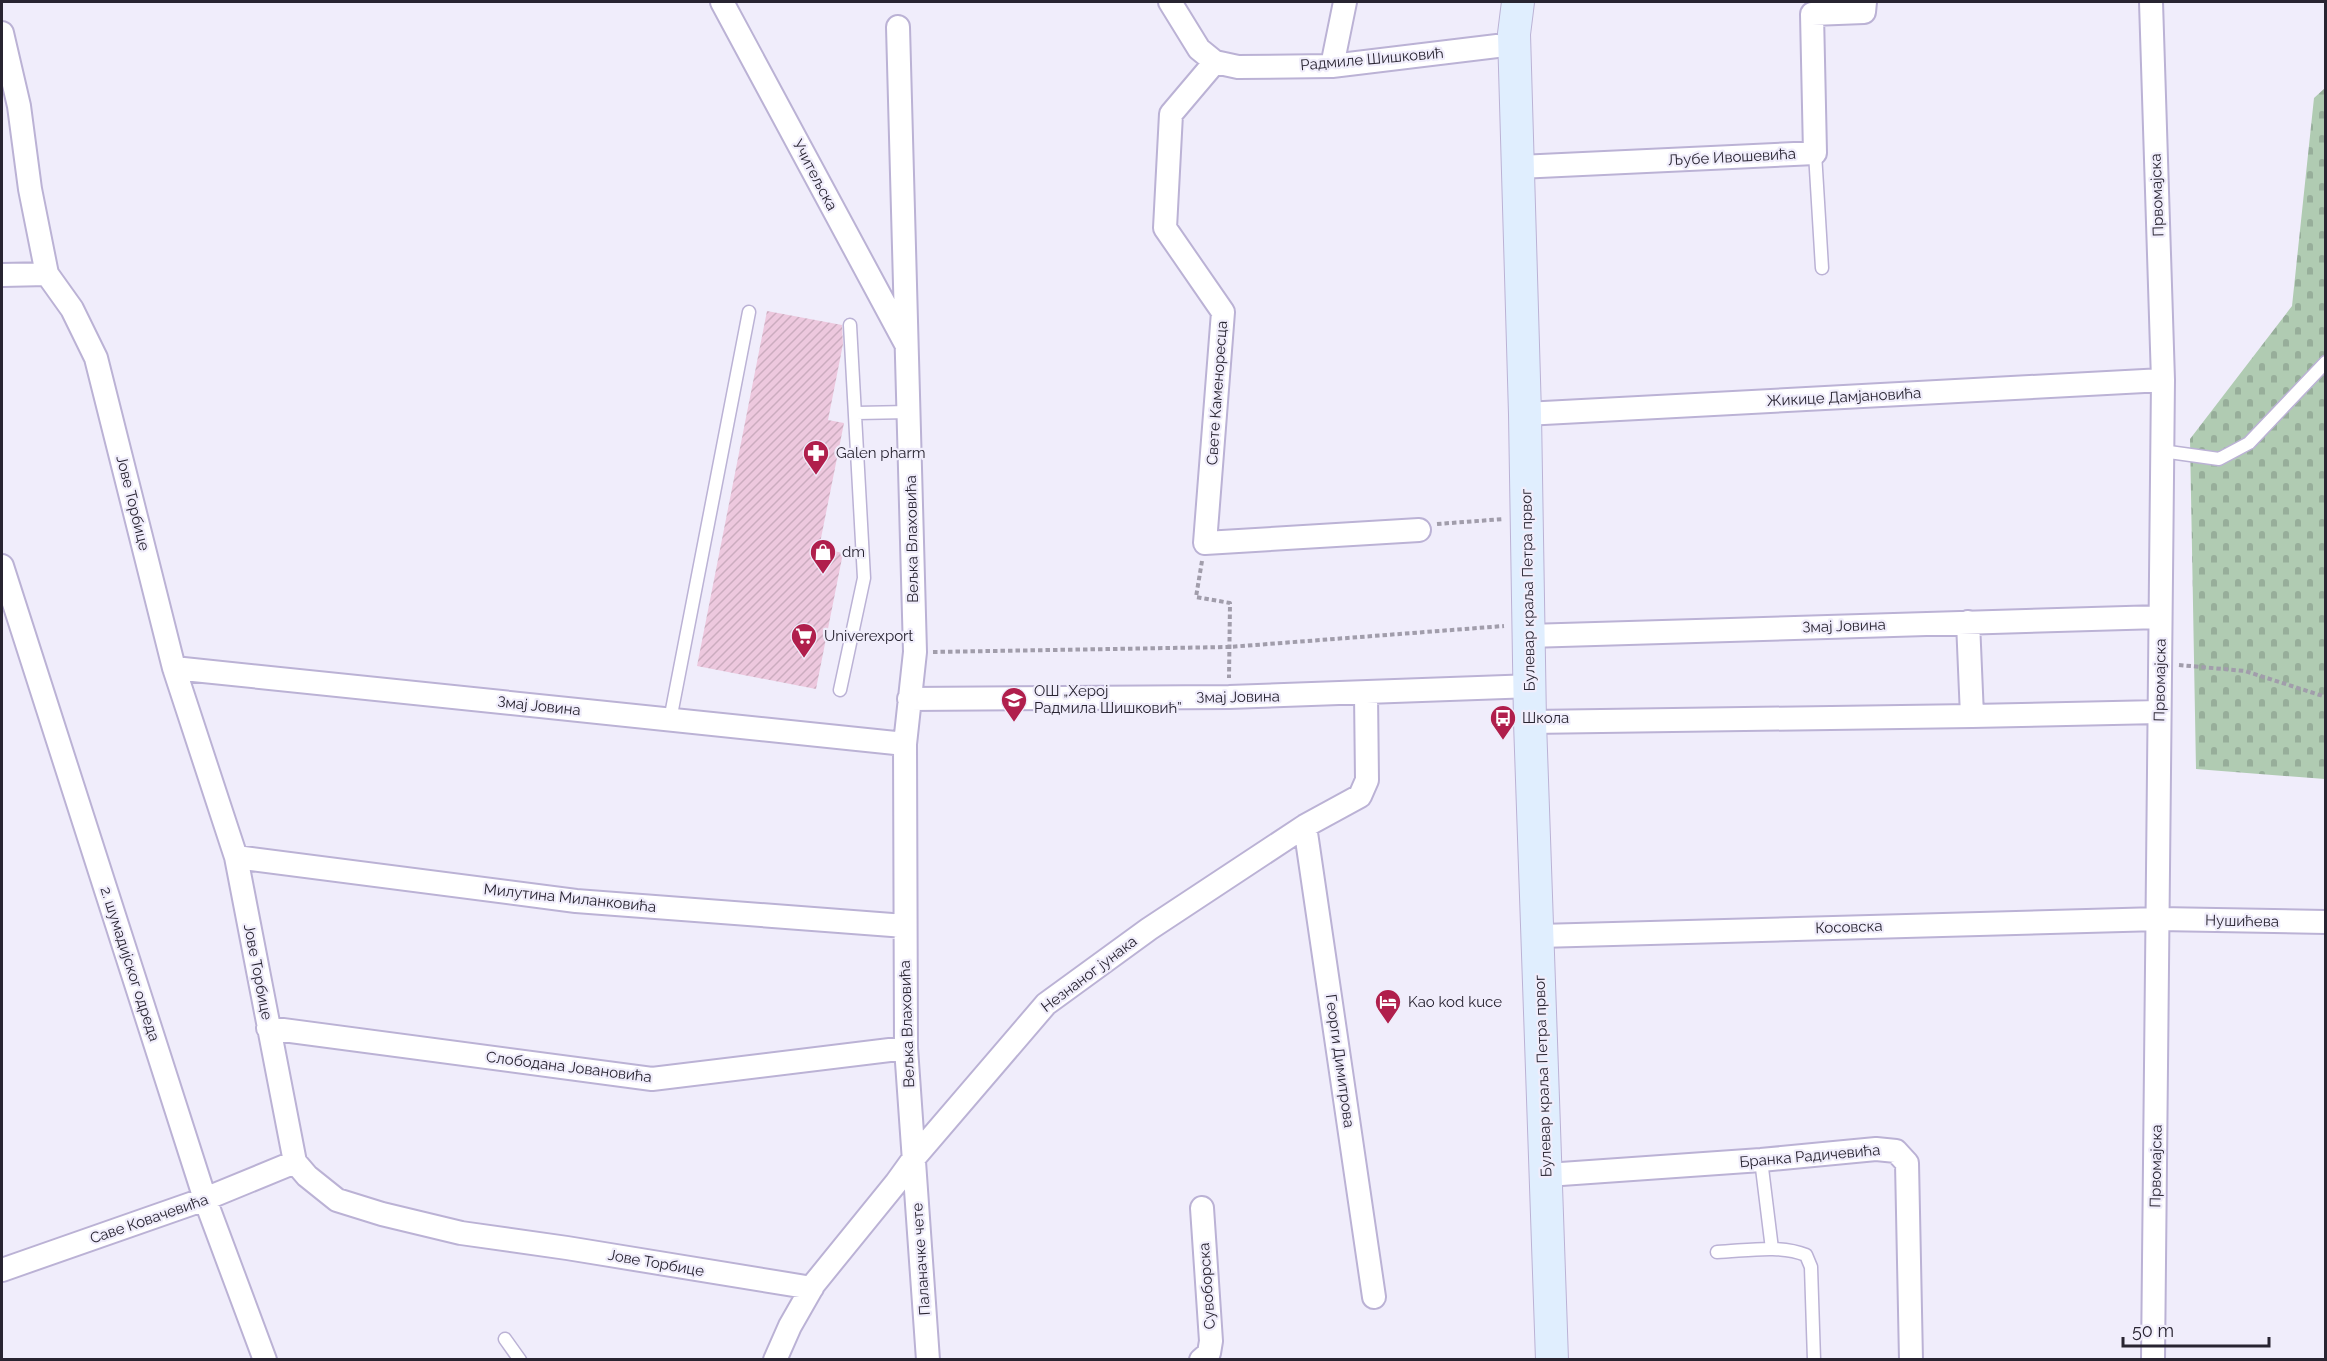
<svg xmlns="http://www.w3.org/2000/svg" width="2327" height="1361" font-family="Raleway,sans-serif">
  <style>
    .cemetery { fill: url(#cemetery-stones) }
    .building { fill: url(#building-hatch) }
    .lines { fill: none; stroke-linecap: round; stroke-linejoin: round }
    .service-casing { stroke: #bbb2d5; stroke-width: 15 }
    .minor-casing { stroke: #bbb2d5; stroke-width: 26 }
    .secondary-casing { stroke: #bbb2d5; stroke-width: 34 }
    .path { stroke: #a19dab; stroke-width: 4; stroke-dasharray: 4.5 3; stroke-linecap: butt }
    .service { stroke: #fff; stroke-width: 12 }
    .minor { stroke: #fff; stroke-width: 22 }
    .secondary { stroke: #e0eefe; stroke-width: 32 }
    .labels { text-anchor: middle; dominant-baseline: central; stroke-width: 4.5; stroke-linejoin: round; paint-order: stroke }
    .street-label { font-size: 15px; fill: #282431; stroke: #f0edfb }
    .poi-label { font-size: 15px; fill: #282431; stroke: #f0edfb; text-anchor: start }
  </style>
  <defs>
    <pattern id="cemetery-stones" width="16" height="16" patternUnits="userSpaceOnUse" patternTransform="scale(1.5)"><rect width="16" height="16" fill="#b0cbb2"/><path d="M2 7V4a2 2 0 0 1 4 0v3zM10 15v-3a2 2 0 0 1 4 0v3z" fill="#97ae9a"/></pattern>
    <pattern id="building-hatch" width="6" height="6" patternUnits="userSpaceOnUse" patternTransform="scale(1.5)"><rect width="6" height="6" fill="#edc8de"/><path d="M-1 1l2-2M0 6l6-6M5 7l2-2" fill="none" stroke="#cbacbf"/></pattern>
  </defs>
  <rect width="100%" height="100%" fill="#f0edfb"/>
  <path class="cemetery" d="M2325,88V779L2196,769L2190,439L2292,306L2314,98Z"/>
  <path class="building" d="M767,311L842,325L843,344L828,420L844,423L819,548L843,553L816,689L697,666Z"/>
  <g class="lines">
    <g class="service-casing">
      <path id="service" d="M1815,153L1822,268
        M856,413L910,412
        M2162,451L2219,459L2249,443L2326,362
        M840,690L864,578L850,325
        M670,720L749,312
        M1761,1160L1772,1249
        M1717,1252C1745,1251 1779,1244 1806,1255L1811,1267L1814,1360
        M505,1339L520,1360"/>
    </g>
    <g class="minor-casing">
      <path id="minor" d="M722,2L906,344
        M1170,2L1199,49L1215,62L1238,67L1332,66L1497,46
        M2151,2L2163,380L2153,1360
        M898,27L915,652L905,744L906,1048L928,1360
        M2,33L19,106L30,189L47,274L72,309L96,358L174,668L236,857L295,1162L307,1176L337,1200L382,1214L461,1233L567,1248L812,1288
        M1215,62L1171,114L1165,228L1223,312L1205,543L1419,530
        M1332,66L1345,2
        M1518,167L1815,153L1812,14L1864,12L1865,2
        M2,275L47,274
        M1525,414L2163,380
        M2,566L205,1199L265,1360
        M1968,622L1972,716
        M1528,636L2160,617
        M174,668L905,744
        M909,699L1229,697L1530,686
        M1530,722L1972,716L2159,712
        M1305,826L1374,1297
        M236,857L576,901L905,926
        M1539,936L2159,919L2326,922
        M268,1028L652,1079L906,1048
        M1547,1175L1761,1160L1876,1149L1896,1151L1907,1163L1911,1360
        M2,1270L205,1199L295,1162
        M775,1360L790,1326L814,1284L896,1183L914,1158L1046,1004L1149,929L1305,826L1360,796L1367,780L1366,694
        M1201,1360L1209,1353L1211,1341L1202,1208"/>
    </g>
    <g class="secondary-casing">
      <path id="secondary" d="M1518,2L1514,34L1525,414L1530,722L1552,1360"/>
    </g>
    <path class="path" d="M1437,524L1504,519
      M1202,561L1196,597L1230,603L1229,678
      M933,652L1229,647L1504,626
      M2179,665L2245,671L2326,697"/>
    <use href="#service" class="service"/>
    <use href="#minor" class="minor"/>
    <use href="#secondary" class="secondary"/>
  </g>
  <defs>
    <g id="pharmacy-pin" transform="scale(1.35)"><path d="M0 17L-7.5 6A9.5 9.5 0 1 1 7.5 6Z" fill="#b01f4c" stroke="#f0edfb"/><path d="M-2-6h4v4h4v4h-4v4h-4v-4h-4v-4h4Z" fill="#fff"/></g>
    <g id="shop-pin" transform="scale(1.35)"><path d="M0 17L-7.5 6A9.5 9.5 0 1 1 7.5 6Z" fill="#b01f4c" stroke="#f0edfb"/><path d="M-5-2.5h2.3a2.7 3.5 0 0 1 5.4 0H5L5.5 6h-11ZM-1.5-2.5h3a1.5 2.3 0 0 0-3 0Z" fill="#fff"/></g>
    <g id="supermarket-pin" transform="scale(1.35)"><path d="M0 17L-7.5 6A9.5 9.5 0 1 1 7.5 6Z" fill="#b01f4c" stroke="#f0edfb"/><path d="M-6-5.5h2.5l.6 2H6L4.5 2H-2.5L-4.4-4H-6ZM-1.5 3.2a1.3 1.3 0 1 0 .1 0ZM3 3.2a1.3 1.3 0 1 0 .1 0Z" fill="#fff"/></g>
    <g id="school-pin" transform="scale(1.35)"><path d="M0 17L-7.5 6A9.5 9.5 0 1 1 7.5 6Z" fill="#b01f4c" stroke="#f0edfb"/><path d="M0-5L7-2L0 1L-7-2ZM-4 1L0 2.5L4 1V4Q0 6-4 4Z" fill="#fff"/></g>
    <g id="bus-pin" transform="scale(1.35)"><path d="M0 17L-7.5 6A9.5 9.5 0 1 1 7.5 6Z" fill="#b01f4c" stroke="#f0edfb"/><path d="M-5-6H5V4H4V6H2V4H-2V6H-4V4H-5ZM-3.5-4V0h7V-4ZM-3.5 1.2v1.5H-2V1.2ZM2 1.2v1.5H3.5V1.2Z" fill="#fff"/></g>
    <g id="hotel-pin" transform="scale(1.35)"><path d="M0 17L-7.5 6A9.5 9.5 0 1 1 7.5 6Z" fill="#b01f4c" stroke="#f0edfb"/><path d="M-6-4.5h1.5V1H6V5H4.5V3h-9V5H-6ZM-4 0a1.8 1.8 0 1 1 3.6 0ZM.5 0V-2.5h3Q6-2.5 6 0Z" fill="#fff"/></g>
  </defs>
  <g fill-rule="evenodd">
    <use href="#pharmacy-pin" x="816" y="453"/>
    <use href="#shop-pin" x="823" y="552"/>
    <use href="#supermarket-pin" x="804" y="636"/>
    <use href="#school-pin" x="1014" y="700"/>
    <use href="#bus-pin" x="1503" y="718"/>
    <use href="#hotel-pin" x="1388" y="1002"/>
  </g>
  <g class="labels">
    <g class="street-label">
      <text transform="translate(1372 59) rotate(-5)">Радмиле Шишковић</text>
      <text transform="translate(1732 157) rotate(-3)">Љубе Ивошевића</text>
      <text transform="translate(815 175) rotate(62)">Учитељска</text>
      <text transform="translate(2157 195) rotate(-92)">Првомајска</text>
      <text transform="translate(1217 393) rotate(-86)">Свете Каменоресца</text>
      <text transform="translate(1844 397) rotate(-3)">Жикице Дамјановића</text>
      <text transform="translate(133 503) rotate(76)">Јове Торбице</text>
      <text transform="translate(912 539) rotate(-91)">Вељка Влаховића</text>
      <text transform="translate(1528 590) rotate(-91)">Булевар краља Петра првог</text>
      <text transform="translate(1844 626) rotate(-2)">Змај Јовина</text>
      <text transform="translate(2160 680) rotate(-89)">Првомајска</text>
      <text transform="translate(1238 697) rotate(-1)">Змај Јовина</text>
      <text transform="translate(539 706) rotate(6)">Змај Јовина</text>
      <text transform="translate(570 898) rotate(6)">Милутина Миланковића</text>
      <text transform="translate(2242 921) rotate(1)">Нушићева</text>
      <text transform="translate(1849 927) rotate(-2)">Косовска</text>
      <text transform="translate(130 964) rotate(72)">2. шумадијског одреда</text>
      <text transform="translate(258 972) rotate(79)">Јове Торбице</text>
      <text transform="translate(1089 974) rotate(-37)">Незнаног јунака</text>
      <text transform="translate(907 1024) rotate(-92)">Вељка Влаховића</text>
      <text transform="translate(1340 1061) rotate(82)">Георги Димитрова</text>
      <text transform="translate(569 1067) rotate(7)">Слободана Јовановића</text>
      <text transform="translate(1543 1076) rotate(-92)">Булевар краља Петра првог</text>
      <text transform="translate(1810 1156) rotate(-5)">Бранка Радичевића</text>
      <text transform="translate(2156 1166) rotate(-89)">Првомајска</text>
      <text transform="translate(149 1219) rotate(-19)">Саве Ковачевића</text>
      <text transform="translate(921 1259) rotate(-94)">Паланачке чете</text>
      <text transform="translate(656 1263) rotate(10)">Јове Торбице</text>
      <text transform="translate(1207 1286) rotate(-94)">Сувоборска</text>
    </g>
    <g class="poi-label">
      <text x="836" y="453">Galen pharm</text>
      <text x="842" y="552">dm</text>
      <text x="824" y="636">Univerexport</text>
      <text x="1034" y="691">ОШ „Херој<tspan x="1034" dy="17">Радмила Шишковић”</tspan></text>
      <text x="1522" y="718">Школа</text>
      <text x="1408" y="1002">Kao kod kuce</text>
    </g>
  </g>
  <rect width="2327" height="1361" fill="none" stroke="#282431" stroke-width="6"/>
  <path d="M2123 1337v9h146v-9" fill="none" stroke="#282431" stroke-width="3"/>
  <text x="2132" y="1337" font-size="18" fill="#282431" stroke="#f0edfb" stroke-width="4.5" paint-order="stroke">50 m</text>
</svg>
